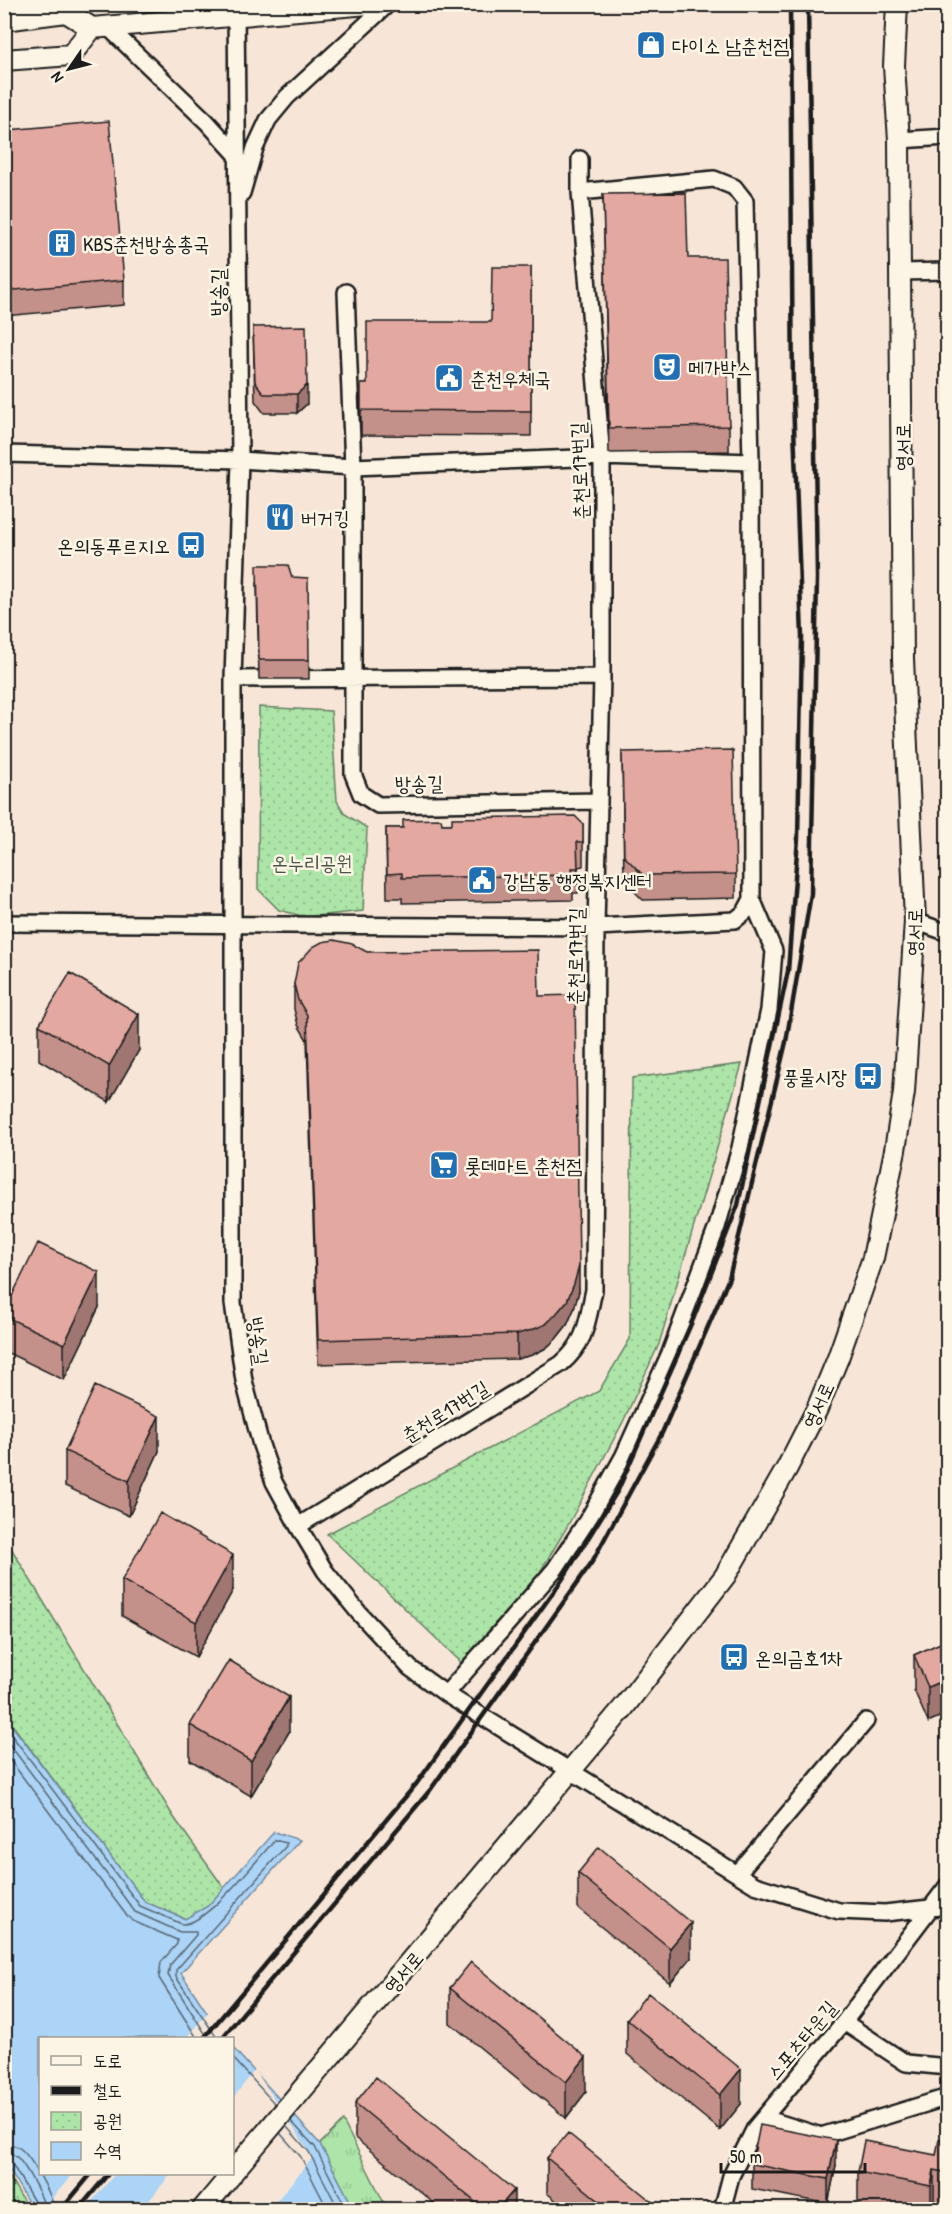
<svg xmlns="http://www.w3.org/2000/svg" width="952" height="2214" font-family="'Patrick Hand','Poor Story',sans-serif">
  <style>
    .grass { fill: url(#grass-tufts); stroke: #648062; stroke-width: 1.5 }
    .park { fill: url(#park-dots); stroke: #648062; stroke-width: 1.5 }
    .water { fill: #acd4f6; stroke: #728a9f; stroke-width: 1.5 }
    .pier { fill: #f7e6d7 }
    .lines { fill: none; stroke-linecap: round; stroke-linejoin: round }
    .shore { stroke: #566673; stroke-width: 1.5 }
    .minor-casing { stroke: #1c1c1c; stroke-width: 20 }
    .tertiary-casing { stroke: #1c1c1c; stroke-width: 24 }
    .minor { stroke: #fcf5e5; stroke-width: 15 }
    .tertiary { stroke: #fcf5e5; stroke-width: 20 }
    .rail { stroke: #1c1c1c; stroke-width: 4.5 }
    .wall { fill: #c3918a; stroke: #1c1c1c; stroke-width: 1.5 }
    .shaded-wall { fill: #9f7671; stroke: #1c1c1c; stroke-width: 1.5 }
    .building { fill: #e3a9a1; stroke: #1c1c1c; stroke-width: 1.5 }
    .labels { text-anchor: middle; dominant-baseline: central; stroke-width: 5; stroke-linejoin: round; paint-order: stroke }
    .poi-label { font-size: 20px; fill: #1c1c1c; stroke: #fcf5e5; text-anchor: start }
    .street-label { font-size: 20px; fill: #1c1c1c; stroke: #fcf5e5 }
    .park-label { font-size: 20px; fill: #485846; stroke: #fcf5e5 }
  </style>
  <defs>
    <pattern id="grass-tufts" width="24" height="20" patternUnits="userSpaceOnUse" patternTransform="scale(1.5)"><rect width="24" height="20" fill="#ade5a8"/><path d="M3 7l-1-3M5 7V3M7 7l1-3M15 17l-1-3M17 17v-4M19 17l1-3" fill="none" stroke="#94c490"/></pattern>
    <pattern id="park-dots" width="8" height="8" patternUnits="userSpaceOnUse" patternTransform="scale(1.5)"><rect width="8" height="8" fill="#ade5a8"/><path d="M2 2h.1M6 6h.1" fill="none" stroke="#94c490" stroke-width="1.8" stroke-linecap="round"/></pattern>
  </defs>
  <rect width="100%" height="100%" fill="#f7e6d7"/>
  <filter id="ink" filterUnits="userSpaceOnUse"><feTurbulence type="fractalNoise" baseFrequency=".0167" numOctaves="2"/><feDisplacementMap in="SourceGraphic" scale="12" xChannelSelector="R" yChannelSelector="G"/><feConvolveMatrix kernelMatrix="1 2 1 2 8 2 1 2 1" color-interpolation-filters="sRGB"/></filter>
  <g filter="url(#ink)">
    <path class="grass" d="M343,2121L387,2209H354L320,2144Z"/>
    <path class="park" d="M259,707L331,711L337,801L345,814L367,828L363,911L306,917L279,910L258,889Z
      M742,1064L659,1344L623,1422L567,1527L515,1614L465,1666L327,1534L599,1391L630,1339L632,1078Z
      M5,1538L173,1816L224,1888L208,1906L186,1919L145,1902L5,1715Z
      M4,2169H5L28,2209H5Z"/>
    <path class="water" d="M4,1715L145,1902L185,1919L208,1906L274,1832L300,1840L181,1973L224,2038H40V2174H232L233,2048L320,2144L354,2209H32L5,2162Z"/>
    <path class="pier" d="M209,2011L227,2038H186Z
      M255,2070L313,2157L269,2210L142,2209L171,2174H232L233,2098Z
      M73,2174H115L85,2209H43Z"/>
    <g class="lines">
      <path class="shore" d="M4,1725L140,1906L182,1924C206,1926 258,1858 275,1840L286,1843V1846L176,1970V1977L217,2038
        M4,1737L135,1912L180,1932H196V1935L170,1965L168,1975L208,2038
        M4,1752L127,1916L135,1922L177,1940V1944L161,1962L159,1978L197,2038
        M232,2057L275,2104
        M291,2121L315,2147L347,2210
        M286,2126L309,2152L339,2210
        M280,2133L301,2157L328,2210
        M4,2144C11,2144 17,2145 22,2150C32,2159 53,2196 54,2210
        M4,2153C10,2153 14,2154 18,2158C26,2167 44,2198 45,2210
        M4,2160L12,2164L36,2205L37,2210"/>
      <g class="minor-casing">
        <path id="minor" d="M236,4L240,460L233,679V1303L244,1381L261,1445L274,1482L298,1526L325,1571L359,1613L410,1668L446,1694L755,1885L839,1911L885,1913L948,1906
          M108,27L207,122L237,155
          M899,140L948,137
          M242,193L255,148L268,120L287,97L388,4
          M900,272L948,271
          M346,292L353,467V774L361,794L378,805L599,801
          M4,454L240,460L353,467L602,457L751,462
          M233,679L602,677
          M915,921L948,933
          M4,923L596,927L735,920L745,912L752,899L751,462L745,201L734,187L714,179L580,192
          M298,1526L561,1364C587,1342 587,1321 594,1290L596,927L602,677V457L580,192V159
          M446,1694L555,1569L590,1516L623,1457L670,1353L717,1227L740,1148L769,1010L774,951L752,899
          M737,1874L866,1721
          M844,2022L906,2063L948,2067
          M764,2118L821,2136L948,2097
          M722,2210L731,2176L755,2128L844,2022L948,1885"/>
      </g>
      <g class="tertiary-casing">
        <path id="tertiary" d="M4,20L66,12L92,28L368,4
          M4,60L71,55L92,28
          M232,2173L624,1707L725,1576L787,1468L817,1409L838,1358L873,1258L895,1150L904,1092L915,921L903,659L899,140L894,66L897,4
          M202,2210L232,2174"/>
      </g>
      <use href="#minor" class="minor"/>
      <use href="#tertiary" class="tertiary"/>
      <path class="rail" d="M204,2038L417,1783L562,1580L618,1490L694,1317L738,1205L788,971L798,838L802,637L793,400L790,4
        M222,2038L431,1789L592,1562L662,1433L729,1278L786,1042L811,894L817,577L808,4
        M61,2210L91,2174
        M78,2210L108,2174"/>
    </g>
    <path class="wall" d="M8,130L124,280V305L4,316V156H8Z
      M603,194L688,258L729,426V451L609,453Z
      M531,267V436L361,435V384H367L491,322Z
      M253,327L307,404L297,413H264L255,401Z
      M257,584L309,660V679H259Z
      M622,752L736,874V898L643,900L624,881Z
      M442,824H583V866L578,867V893H573V900L402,903V898H387L386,828H403Z
      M367,952L539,996L579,1291L574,1309L567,1325L556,1339L546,1348L532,1355L517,1359L318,1364L307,1040L298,1025L294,1009V984Z
      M39,1025L139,1050L109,1102L39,1060Z
      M948,1183V1233L940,1224V1189Z
      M99,1307L64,1380L4,1351V1312Z
      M65,1451H159L129,1516L65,1486Z
      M122,1580L233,1590L196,1657L122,1616Z
      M945,1641L928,1722L914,1690V1655Z
      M190,1725L289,1732L251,1796L190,1760Z
      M578,1873L691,1958L670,1983L578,1908Z
      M450,1988L586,2092L566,2118L450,2023Z
      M627,2019L741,2104L720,2130L627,2054Z
      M355,2103L514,2210H442L355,2138Z
      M948,2140V2208L934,2205L933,2210H869L858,2207V2172L936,2155Z
      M547,2158L662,2210H567L547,2193Z
      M752,2164L836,2165L828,2204L752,2189Z"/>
    <path class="shaded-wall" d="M307,385V404L297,413V394Z
      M12,1002V1037L4,1050V1015Z
      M139,1014V1050L109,1102V1066Z
      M579,1266V1291L574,1309L567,1325L556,1339L546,1348L532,1355L517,1359V1334Z
      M99,1272V1307L64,1380V1344Z
      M159,1416V1451L129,1516V1481Z
      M233,1555V1590L196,1657V1622Z
      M948,1678V1713L928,1722V1687Z
      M289,1697V1732L251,1796V1761Z
      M691,1923V1958L670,1983V1948Z
      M586,2057V2092L566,2118V2082Z
      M741,2069V2104L720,2130V2095Z
      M836,2140V2165L828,2204V2179Z
      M934,2170V2205L933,2210H931V2186Z
      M514,2190V2210H497Z"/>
    <path class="building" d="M109,121L124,280L4,291V156H10L8,130Z
      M686,193L688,258H725L729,426L609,428L603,194Z
      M492,267H531V411L361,410V384H367V322H491Z
      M306,326L307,385L297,394H264L255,382L253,327Z
      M257,565H288L292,577L308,578L309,660H259Z
      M733,750L736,874L643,875L624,856L622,752Z
      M575,816L583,824V842H577L578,868H572L573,875L402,878V873L387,874L386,828H403V820L441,819L442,824H452V818Z
      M334,940L352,944L367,952L538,950L539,996L575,995L579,1266L574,1284L567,1301L556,1314L546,1324L532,1330L517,1334L318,1340L307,1015L298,1000L294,984L298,963L313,947L322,942Z
      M70,973L139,1014L109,1066L39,1025Z
      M4,997L12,1002L4,1015Z
      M948,1183V1198L940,1189Z
      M38,1243L99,1272L64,1344L4,1316V1312Z
      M95,1386L159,1416L129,1481L65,1451Z
      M160,1513L233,1555L196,1622L122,1580Z
      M948,1630V1678L928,1687L914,1655L945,1641Z
      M229,1660L289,1697L251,1761L190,1725Z
      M599,1847L691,1923L670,1948L578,1873Z
      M471,1962L586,2057L566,2082L450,1988Z
      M648,1993L741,2069L720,2095L627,2019Z
      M376,2077L514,2190L497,2210H485L355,2103Z
      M760,2125L836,2140L828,2179L752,2164Z
      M568,2133L662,2210H610L547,2158Z
      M939,2139L948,2140V2173L934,2170L931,2186L858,2172L864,2141L936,2155Z"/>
  </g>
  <defs>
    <g id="shop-square" transform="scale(1.5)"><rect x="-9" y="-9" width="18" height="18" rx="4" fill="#1f6fb2" stroke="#fcf5e5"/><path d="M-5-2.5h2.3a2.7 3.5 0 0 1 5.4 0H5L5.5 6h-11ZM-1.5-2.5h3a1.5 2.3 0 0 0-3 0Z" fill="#fff"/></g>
    <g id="building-square" transform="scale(1.5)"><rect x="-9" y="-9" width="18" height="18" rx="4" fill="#1f6fb2" stroke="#fcf5e5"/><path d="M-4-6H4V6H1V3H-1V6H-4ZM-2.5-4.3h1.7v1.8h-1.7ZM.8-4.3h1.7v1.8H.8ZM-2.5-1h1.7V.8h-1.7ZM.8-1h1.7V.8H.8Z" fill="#fff"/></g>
    <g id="theatre-square" transform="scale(1.5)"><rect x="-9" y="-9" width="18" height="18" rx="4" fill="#1f6fb2" stroke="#fcf5e5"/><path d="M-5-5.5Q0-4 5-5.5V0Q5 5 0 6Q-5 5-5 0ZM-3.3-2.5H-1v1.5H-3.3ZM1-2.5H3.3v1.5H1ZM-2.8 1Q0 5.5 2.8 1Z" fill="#fff"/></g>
    <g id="civic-square" transform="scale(1.5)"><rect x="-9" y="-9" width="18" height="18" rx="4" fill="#1f6fb2" stroke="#fcf5e5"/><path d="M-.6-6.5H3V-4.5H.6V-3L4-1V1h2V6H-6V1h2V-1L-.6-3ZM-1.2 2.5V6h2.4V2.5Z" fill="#fff"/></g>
    <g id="restaurant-square" transform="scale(1.5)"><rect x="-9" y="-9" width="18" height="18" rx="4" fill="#1f6fb2" stroke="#fcf5e5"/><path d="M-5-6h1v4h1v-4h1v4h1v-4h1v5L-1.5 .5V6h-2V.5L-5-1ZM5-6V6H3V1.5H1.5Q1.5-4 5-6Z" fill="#fff"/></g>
    <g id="bus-square" transform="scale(1.5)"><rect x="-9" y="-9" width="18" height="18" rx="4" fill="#1f6fb2" stroke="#fcf5e5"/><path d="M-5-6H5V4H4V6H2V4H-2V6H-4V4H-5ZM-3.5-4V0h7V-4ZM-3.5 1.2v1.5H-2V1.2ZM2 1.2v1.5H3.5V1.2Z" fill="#fff"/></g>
    <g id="supermarket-square" transform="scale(1.5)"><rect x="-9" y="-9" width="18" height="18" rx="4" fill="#1f6fb2" stroke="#fcf5e5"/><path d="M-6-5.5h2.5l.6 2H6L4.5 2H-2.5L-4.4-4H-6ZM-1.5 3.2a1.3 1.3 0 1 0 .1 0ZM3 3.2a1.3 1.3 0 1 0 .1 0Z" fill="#fff"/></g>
  </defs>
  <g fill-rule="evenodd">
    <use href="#shop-square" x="651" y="45"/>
    <use href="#building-square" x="62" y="243"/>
    <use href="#theatre-square" x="667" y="367"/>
    <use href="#civic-square" x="449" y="378"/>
    <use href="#restaurant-square" x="280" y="517"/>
    <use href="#bus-square" x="191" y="545"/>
    <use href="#civic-square" x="482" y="880"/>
    <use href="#bus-square" x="868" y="1076"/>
    <use href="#supermarket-square" x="444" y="1165"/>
    <use href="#bus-square" x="734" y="1657"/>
  </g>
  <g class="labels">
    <g class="poi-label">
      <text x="672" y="45">다이소 남춘천점</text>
      <text x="83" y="243">KBS춘천방송총국</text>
      <text x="688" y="367">메가박스</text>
      <text x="470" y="378">춘천우체국</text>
      <text x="301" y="517">버거킹</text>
      <text x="170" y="545" text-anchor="end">온의동푸르지오</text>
      <text x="503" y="880">강남동 행정복지센터</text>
      <text x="847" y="1076" text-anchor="end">풍물시장</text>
      <text x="465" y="1165">롯데마트 춘천점</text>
      <text x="755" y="1657">온의금호1차</text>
    </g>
    <g class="street-label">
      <text transform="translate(217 292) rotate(-90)">방송길</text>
      <text transform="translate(902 447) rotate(-90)">영서로</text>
      <text transform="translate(579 471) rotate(-92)">춘천로17번길</text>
      <text transform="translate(419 783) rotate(-1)">방송길</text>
      <text transform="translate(914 932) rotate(-89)">영서로</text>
      <text transform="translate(575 956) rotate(-89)">춘천로17번길</text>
      <text transform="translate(259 1341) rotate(82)">방송길</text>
      <text transform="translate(818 1405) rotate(-66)">영서로</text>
      <text transform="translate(445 1411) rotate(-32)">춘천로17번길</text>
      <text transform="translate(403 1972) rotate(-50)">영서로</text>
      <text transform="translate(801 2040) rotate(-50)">스포츠타운길</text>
    </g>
    <g class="park-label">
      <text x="312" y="862">온누리공원</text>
    </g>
  </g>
  <rect width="952" height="2214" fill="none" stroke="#fcf5e5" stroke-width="24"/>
  <rect x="12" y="12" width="928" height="2190" fill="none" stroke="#1c1c1c" stroke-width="2" filter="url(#ink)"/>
  <rect x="39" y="2037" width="195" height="138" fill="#fcf5e5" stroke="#a29e95" stroke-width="1.5"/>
  <rect x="51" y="2056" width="30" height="9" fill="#fcf5e5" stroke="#a29e95" stroke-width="1.5"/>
  <text x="93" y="2067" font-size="18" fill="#1c1c1c">도로</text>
  <rect x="51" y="2086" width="30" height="9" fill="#1c1c1c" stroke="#a29e95" stroke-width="1.5"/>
  <text x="93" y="2097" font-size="18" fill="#1c1c1c">철도</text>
  <rect x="51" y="2112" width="30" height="18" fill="url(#park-dots)" stroke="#a29e95" stroke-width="1.5"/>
  <text x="93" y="2127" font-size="18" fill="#1c1c1c">공원</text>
  <rect x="51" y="2142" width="30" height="18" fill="#acd4f6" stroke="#a29e95" stroke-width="1.5"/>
  <text x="93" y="2157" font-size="18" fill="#1c1c1c">수역</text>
  <g transform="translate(69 69) rotate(235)" stroke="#fcf5e5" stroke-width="4.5" paint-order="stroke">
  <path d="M0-4.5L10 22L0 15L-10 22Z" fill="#1c1c1c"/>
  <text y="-9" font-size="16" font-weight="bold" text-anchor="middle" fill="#1c1c1c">N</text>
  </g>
  <path d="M721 2163v9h144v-9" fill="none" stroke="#1c1c1c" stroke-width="3"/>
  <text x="730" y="2163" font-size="18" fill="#1c1c1c" stroke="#fcf5e5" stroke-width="4.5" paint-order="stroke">50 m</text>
</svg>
